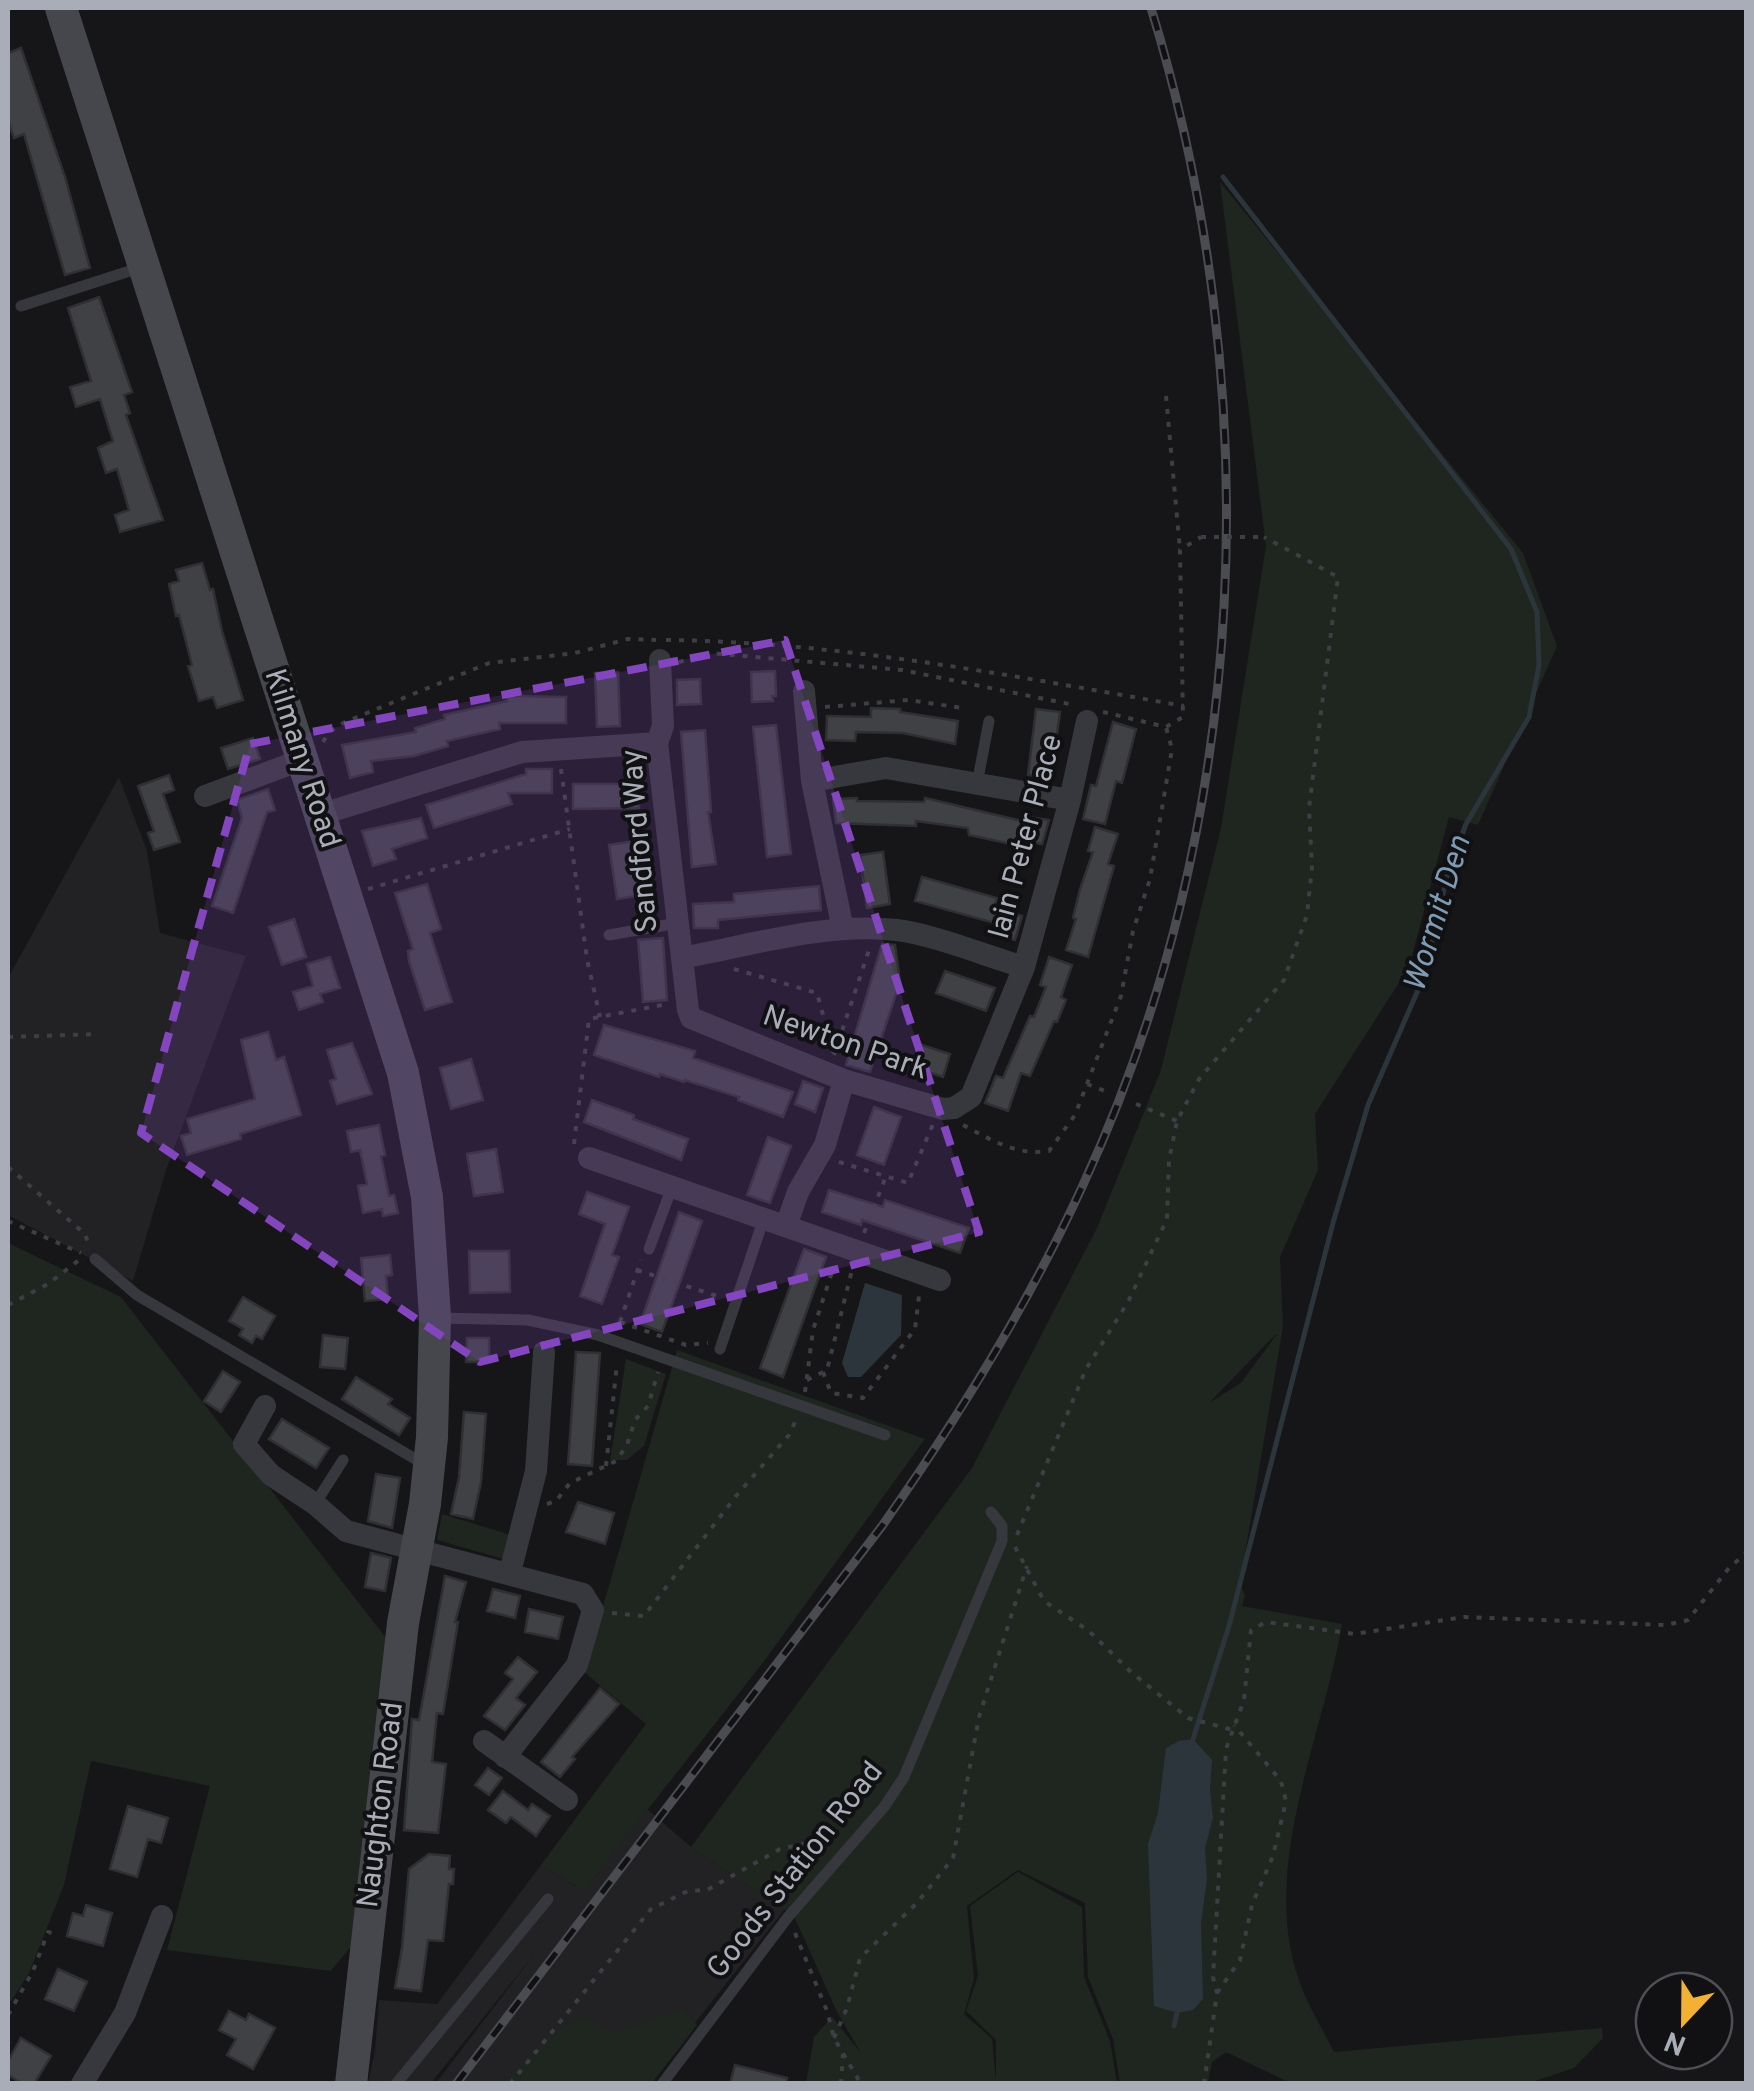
<svg xmlns="http://www.w3.org/2000/svg" width="1754" height="2091" font-family="Overpass,sans-serif">
  <style>
    .built { fill: #222225 }
    .green { fill: #1e261f; fill-rule: evenodd }
    .water { fill: #2c353c }
    .lines { fill: none; stroke-linecap: round; stroke-linejoin: round }
    .stream { stroke: #2c353c; stroke-width: 5 }
    .building { fill: #404145; stroke: #303034; stroke-width: 2.5 }
    .path { stroke: #3d3f44; stroke-width: 4; stroke-dasharray: 5 8; stroke-linecap: butt }
    .service { stroke: #37383d; stroke-width: 11 }
    .minor { stroke: #37383d; stroke-width: 22 }
    .secondary { stroke: #45474d; stroke-width: 32 }
    .rail-casing { stroke: #4a4c52; stroke-width: 9 }
    .rail { stroke: #111113; stroke-width: 5; stroke-dasharray: 15; stroke-linecap: butt }
    .path-bridge { stroke: #3d3f44; stroke-width: 4; stroke-dasharray: 5 8; stroke-linecap: butt }
    .marked { fill: #8446be; fill-opacity: 0.2; stroke: #8446be; stroke-width: 8; stroke-dasharray: 20 12; stroke-linejoin: round }
    .labels { text-anchor: middle; dominant-baseline: central; stroke-width: 8; stroke-linejoin: round; paint-order: stroke }
    .street-label { font-size: 30px; fill: #a8adb8; stroke: #111113 }
    .water-label { font-size: 32px; font-style: italic; fill: #7f9bb3; stroke: #111113 }
  </style>
  <rect width="100%" height="100%" fill="#161618"/>
  <path class="built" d="M119,777L147,851L160,933L246,956L166,1170L133,1281L8,1215V978Z
    M647,1809L691,1847L785,1909L687,2033L627,2083H436L536,1952L431,2083L368,2084L375,2051L379,2000L437,2004L541,1865L584,1891Z"/>
  <path class="green" d="M1220,182L1523,553L1557,646L1478,825L1449,817L1409,967L1315,1114L1318,1170L1280,1257L1283,1326L1240,1584L1245,1595L1242,1606L1342,1624C1323,1740 1255,1874 1303,1991C1312,2012 1324,2032 1334,2052L1602,2028L1603,2038L1574,2068L1529,2083H1290L1226,2052L1212,2062L1208,2083H1120L1113,2039L1088,1977L1085,1903L1018,1870L967,1906L974,1979L964,2014L992,2039L996,2081V2040L966,2011L978,1976L970,1906L1018,1872L1082,1907L1084,1977L1110,2041L1117,2083H806L814,2037L832,2017L861,2053L837,2012L794,1916L691,1847L972,1468L1097,1228L1161,1070L1221,828L1266,546ZM1277,1334L1241,1383L1209,1403L1276,1334Z
    M8,1243L121,1297L386,1638L356,1940L331,1971L167,1950L210,1786L91,1761L64,1885L29,1973L8,2006Z
    M677,1350L925,1439L765,1660L584,1891L541,1865L646,1724L584,1672Z
    M626,1359L666,1374L644,1446L627,1460H610Z
    M442,1514L514,1536L507,1560L437,1540Z
    M683,2009L697,2025L652,2083H503L550,2034L584,2016L614,2033Z"/>
  <path class="water" d="M865,1283L902,1295L901,1335L861,1377H848L842,1363Z
    M1193,1739L1212,1760L1210,1790L1213,1818L1205,1848L1207,1879L1201,1924L1203,1999L1193,2010L1177,2013L1154,2006L1148,1844L1158,1813L1166,1748L1179,1741Z"/>
  <g class="lines">
    <path class="stream" d="M1193,1739L1229,1626L1333,1223L1368,1105L1425,974L1448,872L1466,824L1529,717L1539,665L1537,612L1511,549L1223,177
      M1174,2026L1177,2013"/>
  </g>
  <path class="building" d="M21,48L65,177L90,268L65,275L24,134L14,138L8,121V53Z
    M99,297L132,392L124,395L130,413L126,415L163,520L120,532L115,515L129,510L117,469L106,473L98,448L113,441L100,399L76,407L70,387L91,381L68,308Z
    M202,563L210,590L213,589L222,631L243,700L217,708L213,697L199,701L188,666L192,665L179,615L176,616L169,584L179,581L176,570Z
    M775,671L776,696H772L773,701L752,702L751,672Z
    M618,672L620,726L597,727L595,673Z
    M700,679L701,704L677,705V680Z
    M507,696L566,697V723H499L500,729L447,741L448,746L414,756L371,761L373,772L350,778L342,745L416,732L415,728L445,719L444,715L507,701Z
    M871,708L900,709V712L958,721L955,744L903,733L856,732L855,741L826,740L827,716L871,717Z
    M1036,709L1060,712L1051,777L1028,775Z
    M1113,722L1136,729L1122,783L1116,781L1105,824L1083,819L1091,785L1096,786Z
    M776,725L791,854L767,857L753,727Z
    M705,730L711,812H708L716,864L692,867L681,732Z
    M253,738L260,759L228,769L221,748Z
    M526,769H552V793H508L512,804L434,828L426,805L526,774Z
    M169,775L174,790L163,794L180,842L154,850L148,833L154,831L138,786Z
    M573,784H639V808L573,809Z
    M268,789L275,810L267,812L233,913L212,906L242,818L237,800Z
    M857,798V801L924,802L925,798L1026,822L1027,817L1049,820L1042,844L1017,840L1016,845L969,835L968,828L916,821V826L836,823L833,799Z
    M421,818L427,838L392,849L396,859L373,866L362,831Z
    M1095,827L1118,834L1108,864L1114,866L1088,957L1066,950L1076,919L1073,918L1080,889L1093,852L1088,851Z
    M635,841L643,895L617,899L609,845Z
    M883,852L890,904L867,908L860,855Z
    M922,877L997,898L994,908L1022,916L1015,940L992,933L995,923L915,901Z
    M427,884L441,929L430,933L452,1002L425,1010L409,961L408,951L413,949L395,893Z
    M819,886L821,910L718,920V928H694L693,904L734,902V894Z
    M294,919L306,957L282,965L269,927Z
    M663,938L667,1000L643,1002L638,940Z
    M882,944L895,945L900,982L870,1072L846,1065Z
    M330,957L340,988L320,994L323,1002L299,1010L293,992L313,986L307,964Z
    M1049,957L1072,965L1061,997L1066,1000L1057,1022L1054,1021L1030,1076L1021,1073L1008,1111L985,1103L996,1076L1003,1078L1030,1016L1034,1017L1046,987L1040,985Z
    M945,971L995,988L986,1011L936,993Z
    M604,1025L695,1051L693,1058L793,1092L783,1117L738,1100L739,1097L685,1080L684,1082L660,1074L659,1077L594,1055Z
    M268,1032L276,1060L284,1057L301,1115L240,1134L241,1139L187,1155L181,1136L191,1133L187,1119L255,1099L241,1040Z
    M352,1043L372,1094L337,1104L330,1081L336,1079L327,1050Z
    M922,1045L950,1054L943,1077L915,1068Z
    M471,1059L483,1100L451,1109L440,1068Z
    M803,1081L823,1088L815,1112L795,1104Z
    M592,1100L634,1115L633,1119L688,1139L681,1160L584,1122Z
    M874,1107L901,1117L884,1165L857,1155Z
    M379,1125L385,1155L381,1156L389,1196L394,1195L398,1213L383,1216L382,1209L363,1213L358,1186L367,1184L360,1150L351,1152L347,1131Z
    M768,1137L791,1146L770,1203L747,1195Z
    M496,1149L503,1192L474,1196L467,1154Z
    M829,1190L883,1207L885,1200L969,1228L960,1253L862,1220L861,1225L822,1212Z
    M587,1192L629,1207L612,1255L619,1257L602,1304L580,1296L605,1224L579,1214Z
    M679,1212L702,1221L662,1332L640,1324Z
    M804,1249L826,1257L783,1377L760,1368Z
    M469,1251H509L510,1292L470,1293Z
    M390,1255L392,1275L386,1276L388,1299L365,1301L361,1258Z
    M243,1297L275,1316L262,1339L256,1336L252,1343L239,1335L243,1329L229,1321Z
    M323,1335L348,1338L345,1369L320,1367Z
    M467,1338H489V1362H466Z
    M576,1352L600,1353L592,1466L568,1464Z
    M223,1371L240,1382L221,1412L204,1401Z
    M356,1377L392,1399L388,1404L410,1418L399,1435L342,1399Z
    M464,1412L486,1414L481,1482L473,1519L451,1514L459,1477Z
    M282,1419L329,1448L316,1468L269,1439Z
    M376,1474L400,1478L392,1528L368,1521Z
    M578,1502L614,1513L605,1544L566,1532Z
    M371,1553L391,1558L385,1591L365,1587Z
    M445,1576L466,1582L455,1622H458L443,1714L437,1713L432,1762L446,1764L438,1833L404,1830L412,1719L419,1720Z
    M493,1589L520,1596L515,1618L487,1611Z
    M529,1609L563,1617L558,1639L525,1632Z
    M518,1657L537,1672L516,1698L525,1705L505,1730L484,1716L513,1679L505,1673Z
    M600,1688L619,1704L572,1757L575,1759L560,1777L541,1762Z
    M488,1768L502,1778L489,1795L475,1785Z
    M503,1791L528,1810L532,1804L550,1816L536,1836L511,1817L506,1823L488,1810Z
    M128,1806L168,1818L161,1843L148,1839L137,1877L110,1869Z
    M429,1854L450,1856L449,1869H454L453,1884H449L443,1941L428,1940L421,1991L395,1988L402,1948L409,1869Z
    M86,1905L112,1913L103,1946L67,1936L73,1913L83,1916Z
    M58,1969L87,1982L74,2011L45,1999Z
    M229,2011L246,2020L249,2014L275,2028L253,2069L227,2055L236,2039L219,2030Z
    M21,2038L51,2056L34,2084H23L8,2075V2061Z
    M735,2065L787,2078L786,2084H730Z"/>
  <g class="lines">
    <path class="path" d="M1166,396L1180,550
      M666,640C840,642 1013,676 1184,706
      M679,662L710,653L902,670L1074,705
      M825,707L909,700L962,708
      M1103,712L1166,727L1183,717L1180,550L1201,537
      M323,742L329,732L345,722L489,663L575,653L628,639L656,640
      M561,769L587,959L600,1017
      M368,889L570,829
      M734,969L817,993L834,1055
      M8,1037L98,1034
      M834,1055L869,950
      M1087,1084L1110,1093
      M1136,1104L1177,1121
      M963,1125C992,1140 1016,1156 1049,1151L1075,1115L1121,996L1133,931L1150,879L1172,749L1166,727
      M574,1144L589,1019L667,1004
      M839,1162L908,1183L933,1124
      M8,1167L85,1234L89,1246
      M8,1221L81,1253
      M864,1233L886,1176
      M637,1270L723,1298
      M8,1305L48,1284L79,1260
      M620,1322L686,1345L708,1343
      M620,1322L641,1260
      M823,1372L831,1393L863,1398L915,1329L919,1296
      M807,1380L827,1370L852,1270
      M805,1392L813,1330L834,1266
      M606,1466L617,1364
      M547,1504L556,1501L570,1483L616,1461L627,1445L635,1420L648,1406L658,1372
      M1017,1535L1086,1369L1128,1302L1167,1219L1169,1160L1177,1121L1199,1079L1284,980L1307,915L1312,867L1309,808L1338,577L1264,537
      M1015,1547L1044,1601L1089,1631L1131,1672L1188,1718L1233,1730
      M612,1613L644,1616L736,1496L789,1435L796,1420
      M795,1933L827,2011L834,2038L861,2084
      M1217,1993L1240,1960L1252,1905L1273,1856L1286,1801L1281,1781L1234,1725
      M8,2015L33,1971L48,1932L52,1933
      M834,2038L847,2008L860,1958L917,1903L953,1858L979,1717L1027,1566
      M510,2084L651,1909L688,1891L707,1890L780,1849L838,1836
      M841,2084L843,2054
      M1204,2084L1217,1993L1213,1977L1226,1749L1244,1700L1251,1630L1266,1622L1355,1634L1464,1617L1666,1625L1688,1620L1729,1568L1746,1553"/>
    <path class="service" d="M21,306L142,267
      M977,784L989,721
      M609,935L678,923
      M649,1249L672,1187
      M95,1259L137,1295L427,1466
      M437,1318L528,1320L598,1335L885,1435
      M720,1349L764,1218
      M315,1504L343,1460
      M396,2084L548,1899
      M662,2084L788,1917L884,1807L904,1777L1002,1541V1526L991,1512"/>
    <path class="minor" d="M660,660L663,726L657,743L688,1010L691,1018L844,1080L943,1109L954,1108L971,1097L1024,967C986,956 935,935 897,930C827,922 751,945 682,958
      M804,691L812,781L843,929
      M812,781L886,768L1070,800
      M205,796L301,760
      M319,815L522,752L657,743
      M1024,967L1070,800L1087,721
      M589,1158L940,1280
      M786,1226L798,1192L825,1145L844,1080
      M265,1406L244,1444L271,1475L315,1504L346,1531L583,1594L593,1610L577,1665L505,1757
      M510,1572L536,1471L544,1352
      M484,1741L567,1800
      M82,2084L125,2013L162,1916"/>
    <path class="secondary" d="M61,8L403,1073L427,1197L435,1317L432,1437L425,1504L403,1623L351,2084"/>
    <g class="rail-casing">
      <path id="rail" d="M456,2084L882,1526C958,1418 1027,1307 1082,1187C1252,822 1268,390 1151,8"/>
    </g>
    <use href="#rail" class="rail"/>
    <path class="path-bridge" d="M1201,537H1264"/>
  </g>
  <path class="marked" d="M785,640L979,1232L480,1362L141,1133L250,744Z"/>
  <g class="labels">
    <g class="street-label">
      <text transform="translate(301 759) rotate(72)">Kilmany Road</text>
      <text transform="translate(1027 837) rotate(-75)">Iain Peter Place</text>
      <text transform="translate(641 841) rotate(-95)">Sandford Way</text>
      <text transform="translate(845 1044) rotate(19)">Newton Park</text>
      <text transform="translate(382 1805) rotate(-83)">Naughton Road</text>
      <text transform="translate(796 1871) rotate(-52)">Goods Station Road</text>
    </g>
    <g class="water-label">
      <text transform="translate(1439 914) rotate(-73)">Wormit Den</text>
    </g>
  </g>
  <rect width="1754" height="2091" fill="none" stroke="#a8adb8" stroke-width="20"/>
  <g transform="translate(1684 2021) rotate(202)"><circle r="48" fill="#111113" stroke="#4d4f55" stroke-width="2.5"/>
  <path d="M0-8L18 38L0 25L-18 38Z" fill="#f2b134"/>
  <text y="-15" font-size="28" font-weight="bold" text-anchor="middle" fill="#a8adb8">N</text>
  </g>
</svg>
